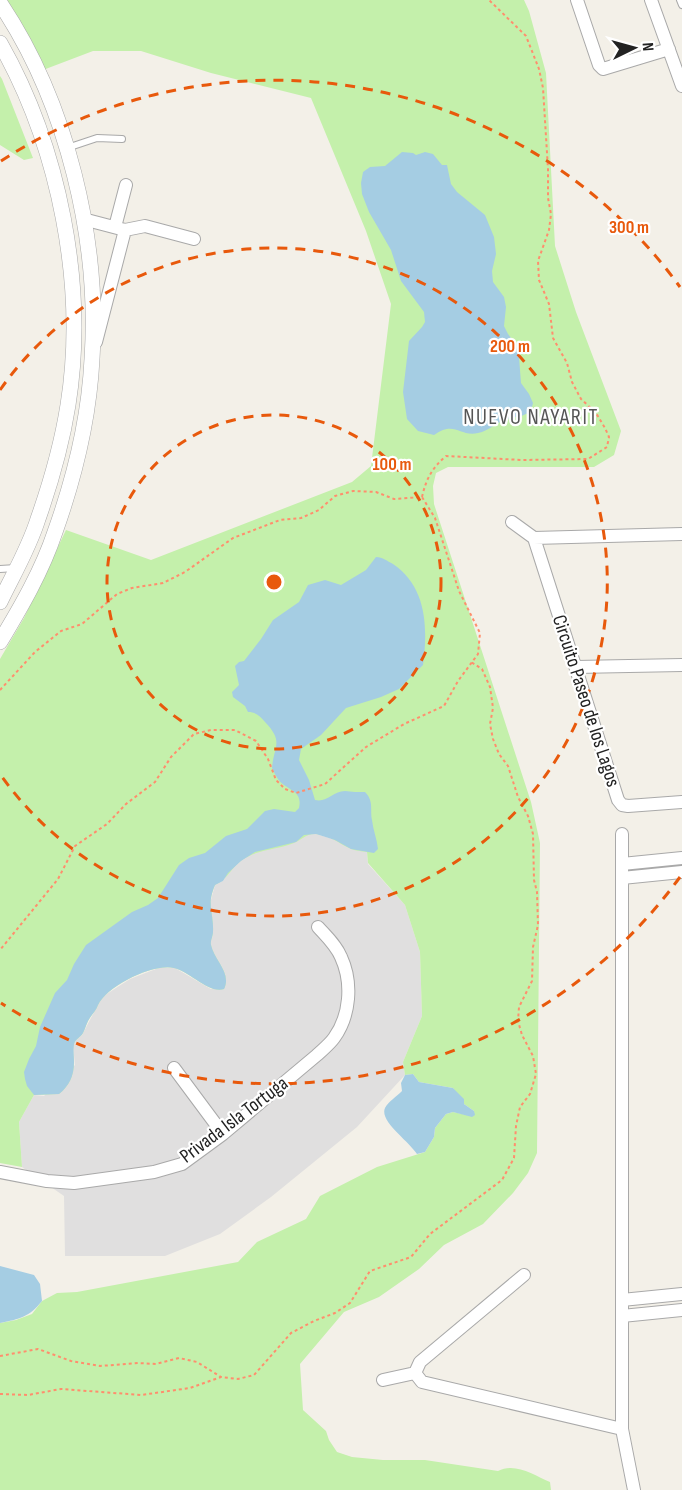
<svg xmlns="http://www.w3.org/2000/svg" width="682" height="1490" font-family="'Sofia Sans Condensed',sans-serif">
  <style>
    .residential { fill: #e0dfdf }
    .grass { fill: #c4f0ab }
    .water { fill: #a5cde3 }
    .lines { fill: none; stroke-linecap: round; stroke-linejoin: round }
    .service-casing { stroke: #a9a9a9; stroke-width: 8 }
    .minor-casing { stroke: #a9a9a9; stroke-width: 14 }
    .tertiary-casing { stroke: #a9a9a9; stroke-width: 16 }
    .path { stroke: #ff8e6d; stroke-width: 2; stroke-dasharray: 3 3; stroke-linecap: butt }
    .service { stroke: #fff; stroke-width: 6 }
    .minor { stroke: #fff; stroke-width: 12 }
    .tertiary { stroke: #fff; stroke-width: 15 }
    .ring { fill: none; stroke: #e8590c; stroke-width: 3; stroke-dasharray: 10 8 }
    .labels { text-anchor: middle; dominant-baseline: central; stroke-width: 4.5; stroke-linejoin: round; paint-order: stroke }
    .street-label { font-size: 20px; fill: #222; stroke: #fff }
    .quarter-label { font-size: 22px; letter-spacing: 1.5px; fill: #555; stroke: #fff }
    .centre { fill: #e8590c; stroke: #fff; stroke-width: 3 }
    .ring-label { font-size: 18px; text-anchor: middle; font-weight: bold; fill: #e8590c; stroke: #fff; stroke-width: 4.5; stroke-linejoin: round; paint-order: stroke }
  </style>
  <rect width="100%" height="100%" fill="#f3f0e8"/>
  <path class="residential" d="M316,834L336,840L351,849L367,852L368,864L405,905L420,952L422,1016L403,1062L405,1075L357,1127L271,1197L220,1234L165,1256H65L64,1196L22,1167L19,1122L34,1095L44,1096L75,1065L73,1046L76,1040L82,1035L102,997L130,979L161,967L175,968L211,989L226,984L222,968L213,953L210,942L213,935V921L209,907L215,885L223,881L228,873L241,861L255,852L296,842L304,835Z"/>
  <path class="grass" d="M2,0H524L529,11L546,73L555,246L576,312L621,431L614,455L594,467H448L436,473L433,486L434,504L531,802L540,843L537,1153L528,1173L513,1193L483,1224L444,1245L419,1269L379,1297L344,1312L300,1364L303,1410L326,1431L329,1440L337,1452L352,1457L383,1460H425L498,1471C515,1462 534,1475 550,1482L551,1490H0V1323L16,1320L32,1314L42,1301L57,1293L77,1292L238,1262L257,1242L306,1219L320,1196L377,1167L425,1152L434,1137L435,1128L446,1114L453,1112L472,1116L474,1111L464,1104L453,1088L419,1082L413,1074L405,1075L403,1062L422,1016L420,952L405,905L368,863L367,852C361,851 354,851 349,848C338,843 328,834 315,834C305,834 302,840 294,843C277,850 258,849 242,860C231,868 227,880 215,885C206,906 214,912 213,932C213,937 210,940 211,945C214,960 232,973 224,989C209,994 189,971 174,968C153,963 107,986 98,1005C96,1011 91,1015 88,1021C86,1025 85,1029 83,1033C80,1038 76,1038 74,1044C72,1050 74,1056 74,1062C74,1076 69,1086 59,1094L34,1095L19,1122L22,1167L0,1163V659L24,618L66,530L151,560L352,482L371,466L391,304L366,231L311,98L211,73L141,51H93L43,70Z
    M0,76L2,79L33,158L24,160L0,145Z"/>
  <path class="water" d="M402,152L413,153L416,155L425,152L433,154L442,165H447L451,184L457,192L485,215L494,237L496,254L492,271L493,282L504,297L506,307L504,326L508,334L515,343L519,357L521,383L529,394L533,403L531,411C523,417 517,416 508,419C498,421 489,431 478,433C459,437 455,420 434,435L418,431L407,419L403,392L409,341L422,327L425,322L424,312L401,281L391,250L369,212L362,194L361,183L363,172L370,167L385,166Z
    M376,557C383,557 387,561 393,564C427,587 428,628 423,665L399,689L381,697L346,708L321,735L301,749L299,760L309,780L315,800C327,803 333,791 345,791C351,792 359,792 365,792C374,801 370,809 372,820C373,830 377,839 378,849L374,853L351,849L335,840L316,834L304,835L296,842L255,852L241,861L228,873L223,881L215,885C206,906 214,912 213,932C213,937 210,940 211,945C214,960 232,973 224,989C209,994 189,971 174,968C153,963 107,986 98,1005C96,1011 91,1015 88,1021C86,1025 85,1029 83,1033C80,1038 76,1038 74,1044C73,1050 74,1056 74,1062C74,1076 69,1086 59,1094L34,1095L27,1086L25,1079L24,1072L29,1059L36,1046L40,1027L55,993L67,980L74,964L86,945L132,912L148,905L158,898L179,865L189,858L205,853L226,836L247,829L265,811L274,809L295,812L299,808C302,794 294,792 284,785C278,781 275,774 272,768C274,745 284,742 265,722C260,716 256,712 248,712L245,706L233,697L232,692L239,685L235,666L239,662L244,661L261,639L273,620L299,602L308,585L325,580L341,585L366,570Z
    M413,1074L419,1082L453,1088L464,1099V1104L474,1111L475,1115L472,1117L453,1112L446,1114L435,1128L434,1137L425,1152L417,1154C409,1141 379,1121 385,1108C388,1102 397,1096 402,1091L401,1083L405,1075Z
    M0,1266L34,1275L40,1284L42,1301C29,1317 20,1319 0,1323Z"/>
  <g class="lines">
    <g class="service-casing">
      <path id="service" d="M680,0L682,5
        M67,148L97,138L122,139
        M0,569L16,568"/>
    </g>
    <g class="minor-casing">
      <path id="minor" d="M577,0L599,65L603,69L669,49
        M651,0L682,86
        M83,219L125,230L145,226L194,239
        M115,227L126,185
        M96,342L125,230
        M512,522L534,538L618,800L622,805L628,806L682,802
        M534,538L682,534
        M576,667L682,665
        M622,834V1429L634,1490
        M622,864L682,858
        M622,878L682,872
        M174,1068L223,1134
        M0,1172L47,1181L74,1183L154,1172L182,1164L223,1134L317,1055C322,1050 329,1045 334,1038C350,1016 353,983 341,957C336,945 327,937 318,927
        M622,1300L682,1294
        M622,1316L682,1310
        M415,1373L422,1382L622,1429
        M415,1373L420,1362L524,1275
        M383,1380L415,1373"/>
    </g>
    <g class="tertiary-casing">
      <path id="tertiary" d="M0,3C67,103 100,240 92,359C89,419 75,476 55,532C42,571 21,607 0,642
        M0,43C59,147 87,285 68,405C62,443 51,482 38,519C29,548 13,575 0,602"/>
    </g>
    <path class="path" d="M422,497C426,479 432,468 446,456L522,460L588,459L607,447L609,437L605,428L596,413L581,399L572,382L567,363L553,338L549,304L539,280L538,261L549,230L551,214L548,198V169L543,88L539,69L526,36L489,0
      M0,690L35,652L61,631L82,624L117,594L132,588L163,583L185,572L233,538L280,520L301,518L319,510L335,496L353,491L376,492L394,499L422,497L435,518L459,591L480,633L478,654L458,681L444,706L404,724L366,747L325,784L296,793L285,789L276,780L268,759L256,741L235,730H211L194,734L171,757L155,782L126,804L107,824L75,846L58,879L0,950
      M0,1356L38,1349L71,1361L100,1366L138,1363L156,1364L179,1358L197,1362L221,1377
      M0,1394L28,1395L61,1389L141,1395L190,1388L221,1377L238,1379L254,1375L291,1333L314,1321L335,1313L350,1303L370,1271L411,1257L430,1234L502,1180L514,1158L516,1126L520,1107L530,1094L536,1074L533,1056L522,1035L518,1021L519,1007L532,981L533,947L538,925L537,892L534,880L533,834L528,816L518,797L508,766L499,754L493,739L490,724L493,708L490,687L482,669L471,662"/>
    <use href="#service" class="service"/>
    <use href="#minor" class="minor"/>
    <use href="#tertiary" class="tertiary"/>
  </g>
  <g class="ring">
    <circle cx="274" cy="582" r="167"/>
    <path d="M0 390A334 334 0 1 1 0 774"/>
    <path d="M680 877A502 502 0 0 1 1 1003M1 161A502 502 0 0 1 680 287"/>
  </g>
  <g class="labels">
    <g class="street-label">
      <text transform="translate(586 701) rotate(72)">Circuito Paseo de los Lagos</text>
      <text transform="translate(234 1120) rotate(-37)">Privada Isla Tortuga</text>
    </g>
    <g class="quarter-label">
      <text x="531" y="417">NUEVO NAYARIT</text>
    </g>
  </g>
  <circle cx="274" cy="582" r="9" class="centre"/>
  <g class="ring-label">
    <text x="629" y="233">300 m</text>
    <text x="510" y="352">200 m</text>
    <text x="392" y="470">100 m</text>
  </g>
  <g transform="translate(634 48) rotate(85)" stroke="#ffffff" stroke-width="4.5" paint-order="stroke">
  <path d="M0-4.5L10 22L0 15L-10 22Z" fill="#222222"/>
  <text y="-9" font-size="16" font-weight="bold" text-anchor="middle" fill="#222222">N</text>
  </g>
</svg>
